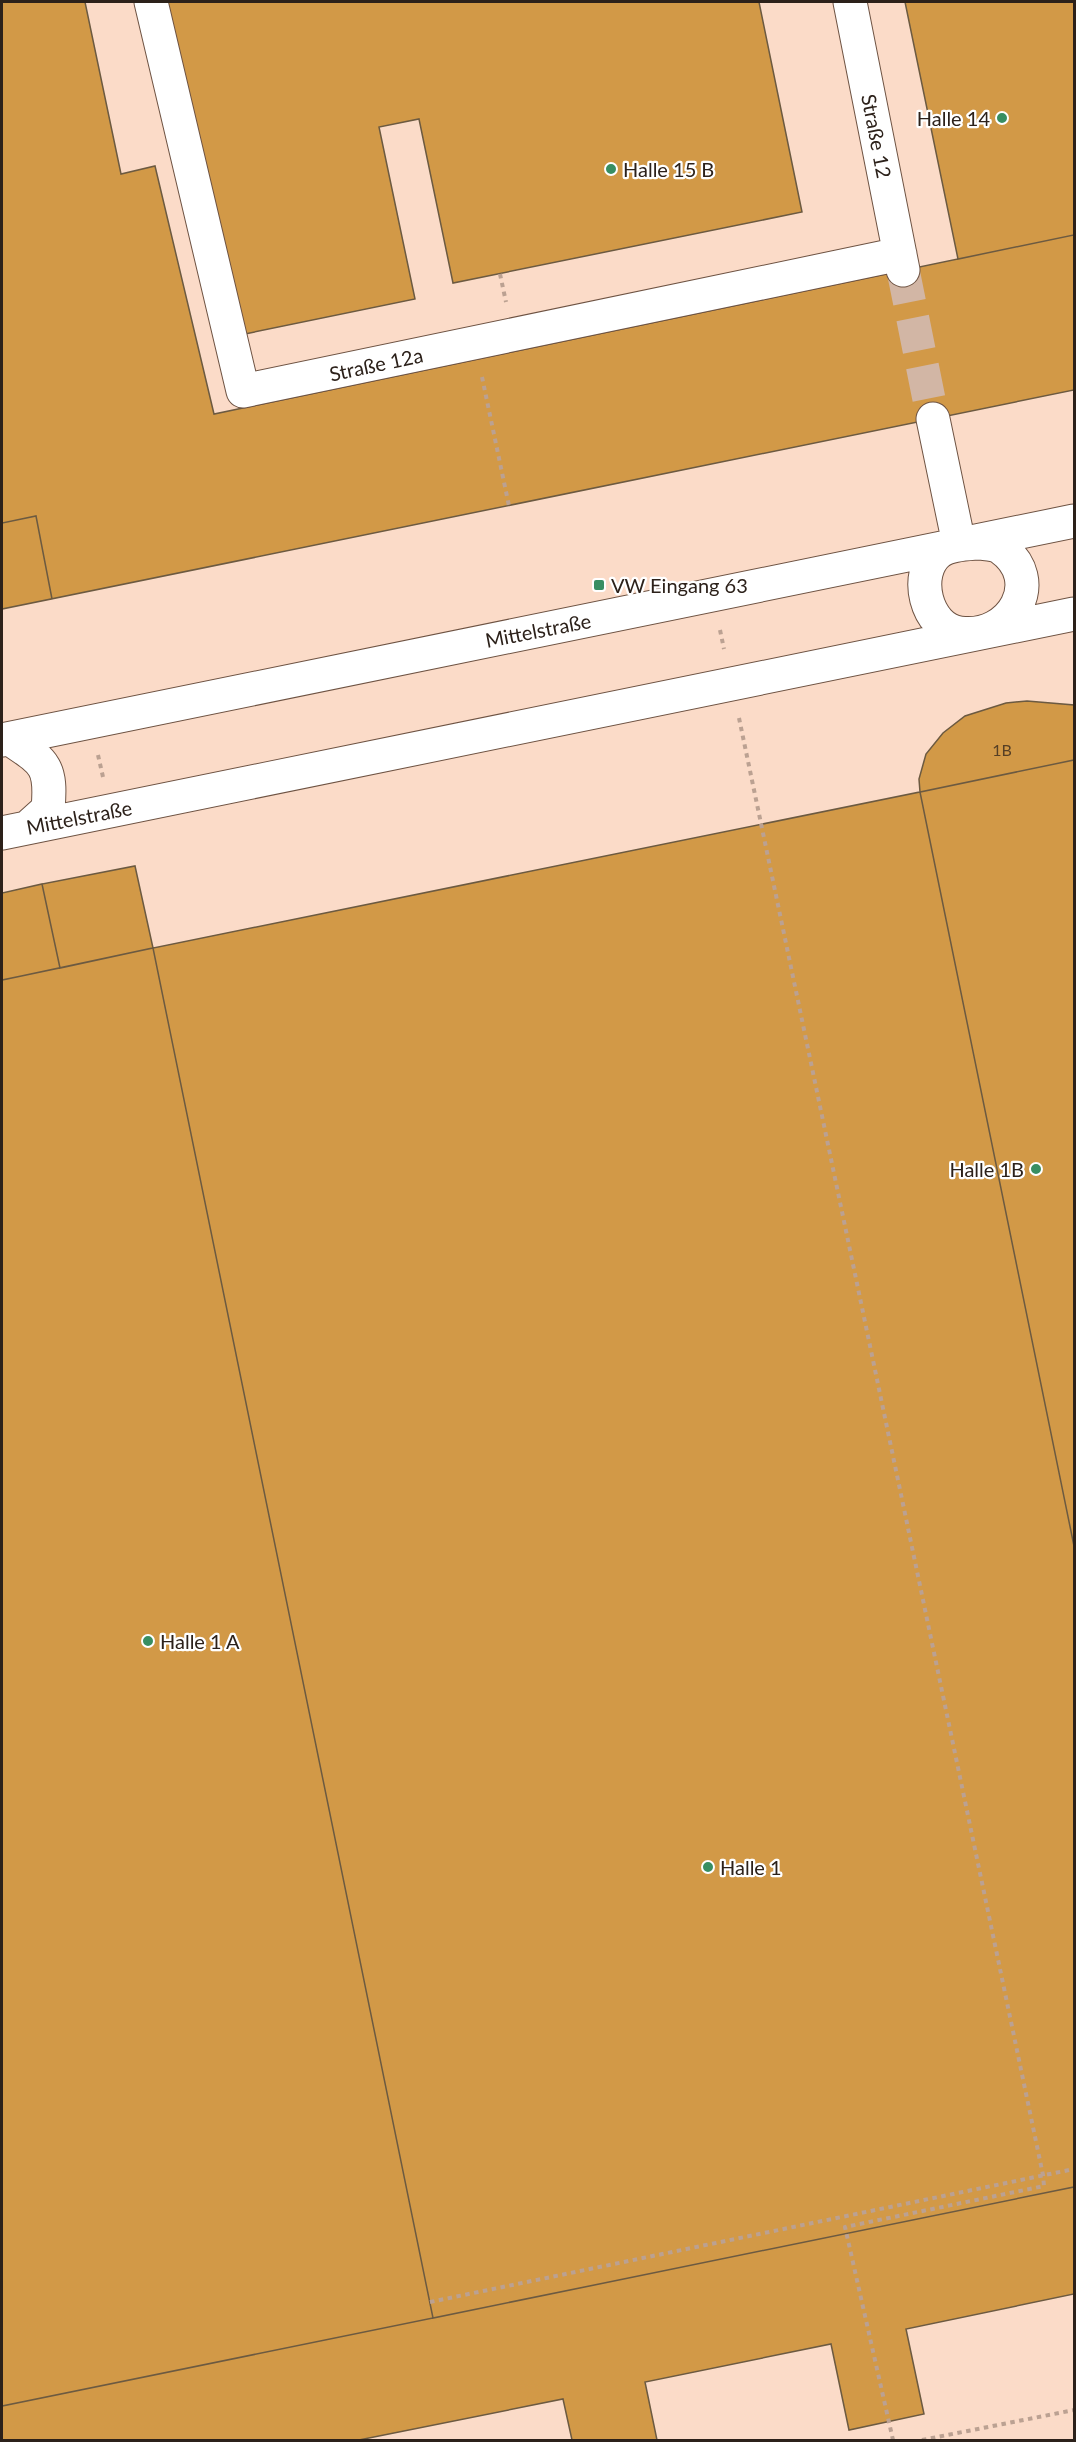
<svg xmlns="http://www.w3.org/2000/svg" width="1076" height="2442" font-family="Lato,sans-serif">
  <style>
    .building { fill: #d29947; stroke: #6c5a41; stroke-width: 1.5 }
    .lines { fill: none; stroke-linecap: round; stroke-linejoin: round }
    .minor-tunnel { stroke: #d2b6a5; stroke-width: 33; stroke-dasharray: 33 16; stroke-linecap: butt }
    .minor-casing { stroke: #6e5343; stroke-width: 35 }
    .path { stroke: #bba192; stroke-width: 4; stroke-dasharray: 4.5 4.5; stroke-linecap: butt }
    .minor { stroke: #fff; stroke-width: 33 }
    .poi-dot { fill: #388e62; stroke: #fff; stroke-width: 2 }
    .labels { text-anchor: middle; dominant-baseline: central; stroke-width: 4.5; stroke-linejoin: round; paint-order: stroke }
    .number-label { font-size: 16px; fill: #563f25 }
    .poi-label { font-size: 20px; fill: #2c211a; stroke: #fff; text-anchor: start }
    .street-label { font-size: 20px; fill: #2c211a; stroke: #fff }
  </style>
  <rect width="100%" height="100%" fill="#fbdbc8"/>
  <path class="building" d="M2,2H85L121,174L155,166L214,414L958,259L905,2H1074V390L2,609Z
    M166,2H759L802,212L453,283L419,119L379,127L415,299L235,336Z
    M905,2H1074V235L958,259Z
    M36,516L52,599L2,609V523Z
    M1027,701L1074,705V760L920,792L919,779L926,754L943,733L965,716L1006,703Z
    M1074,760V1546L920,792Z
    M920,792L1074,1546V2187L433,2318L153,948Z
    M135,866L153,948L60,968L42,884Z
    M42,884L60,968L2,980V893Z
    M153,948L433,2318L2,2406V980Z
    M1074,2187V2294L906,2329L924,2414L849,2430L831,2344L645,2382L657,2440H572L563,2399L359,2440H2V2406Z"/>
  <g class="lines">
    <path class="minor-tunnel" d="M903,270L933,419"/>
    <g class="minor-casing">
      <path id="minor" d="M151,2L243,391L900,254
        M850,2L903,270
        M933,419L959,544
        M979,543C986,544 996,544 1001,548C1046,580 1012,640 960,633C926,629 912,573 939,552C950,544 966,544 979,543Z
        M10,739C44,762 52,765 48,809L28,827
        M2,740L1074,521
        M2,833L1074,614"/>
    </g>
    <path class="path" d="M500,274L506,302
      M482,377L509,506
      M720,630L724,649
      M739,718L1043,2175L1044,2186L845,2227L893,2440
      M98,755L103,777
      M430,2302L1074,2169
      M922,2440L1074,2410"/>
    <use href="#minor" class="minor"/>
  </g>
  <g class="poi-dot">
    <circle cx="1002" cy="118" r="6"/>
    <circle cx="611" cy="169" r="6"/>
    <rect x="593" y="579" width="12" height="12" rx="3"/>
    <circle cx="1036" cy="1169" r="6"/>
    <circle cx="148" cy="1641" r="6"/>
    <circle cx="708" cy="1867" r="6"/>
  </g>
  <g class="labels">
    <g class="number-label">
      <text x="1002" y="749">1B</text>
    </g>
    <g class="poi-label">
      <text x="990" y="118" text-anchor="end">Halle 14</text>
      <text x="623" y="169">Halle 15 B</text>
      <text x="611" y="585">VW Eingang 63</text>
      <text x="1024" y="1169" text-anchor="end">Halle 1B</text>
      <text x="160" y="1641">Halle 1 A</text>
      <text x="720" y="1867">Halle 1</text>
    </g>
    <g class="street-label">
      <text transform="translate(877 136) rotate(79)">Straße 12</text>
      <text transform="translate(376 364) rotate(-12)">Straße 12a</text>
      <text transform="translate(538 630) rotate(-11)">Mittelstraße</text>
      <text transform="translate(79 817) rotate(-11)">Mittelstraße</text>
    </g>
  </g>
  <rect width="1076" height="2442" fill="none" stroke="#2c211a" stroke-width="6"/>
</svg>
